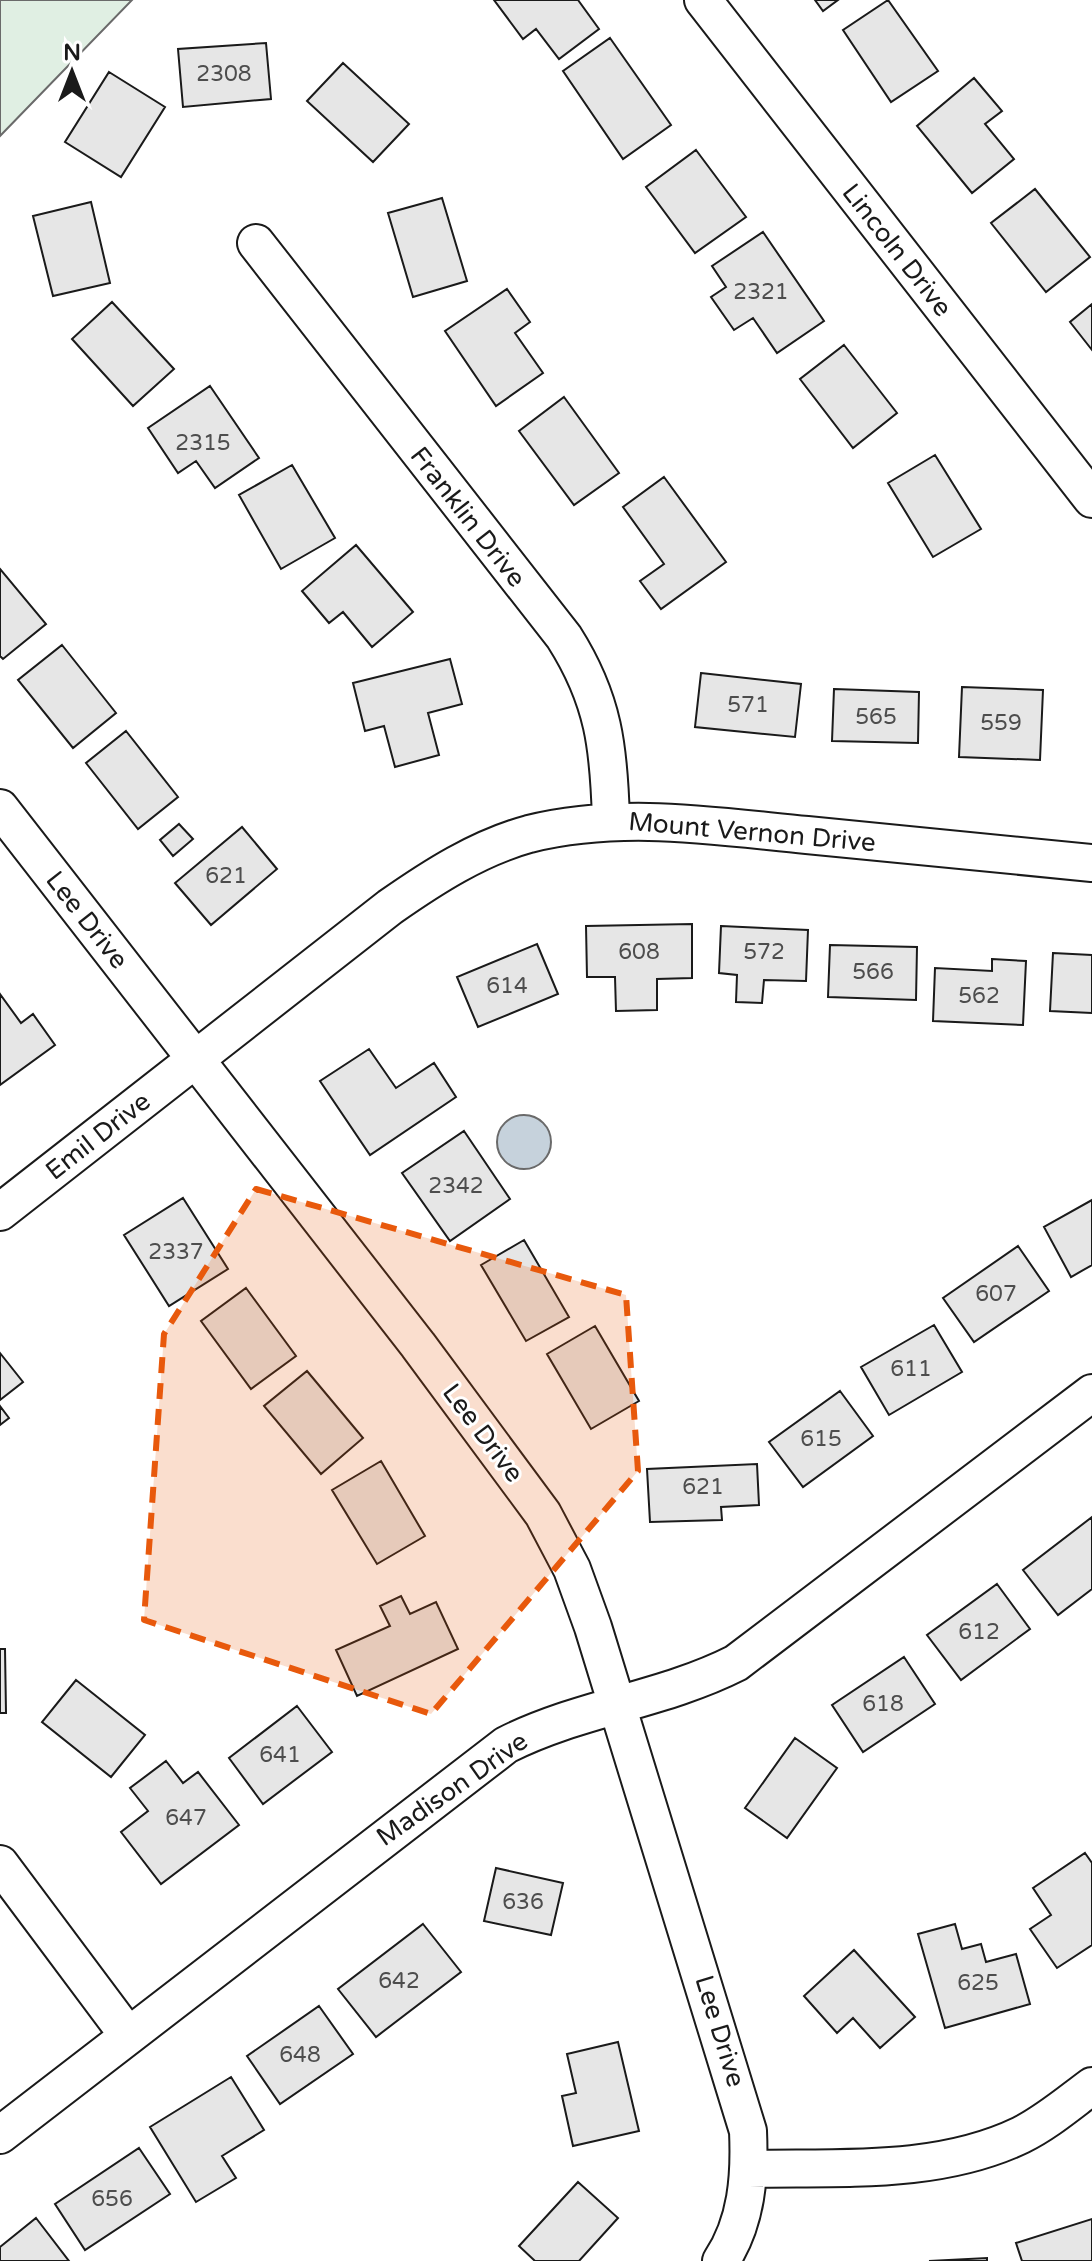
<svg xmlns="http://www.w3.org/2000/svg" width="1092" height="2261" font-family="'Varela Round',sans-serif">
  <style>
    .green { fill: #e0efe3; stroke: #6a6a6a; stroke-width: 2 }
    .water { fill: #c6d2dc; stroke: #6a6a6a; stroke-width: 2 }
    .building { fill: #e6e6e6; stroke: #1a1a1a; stroke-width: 2 }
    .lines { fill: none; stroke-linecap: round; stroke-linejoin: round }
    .minor-casing { stroke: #1a1a1a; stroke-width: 40 }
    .minor { stroke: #fff; stroke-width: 36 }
    .marked { fill: #e8590c; fill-opacity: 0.2; stroke: #e8590c; stroke-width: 6; stroke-dasharray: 16 10; stroke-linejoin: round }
    .labels { text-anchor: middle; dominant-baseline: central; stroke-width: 6; stroke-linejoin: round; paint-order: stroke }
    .number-label { font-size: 22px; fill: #4d4d4d }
    .street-label { font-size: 26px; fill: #1a1a1a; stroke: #fff }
  </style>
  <rect width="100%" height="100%" fill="#fff"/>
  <path class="green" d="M0,0H132L0,136Z"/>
  <path class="water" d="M497 1142a27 27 0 1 1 54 0a27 27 0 1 1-54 0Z"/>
  <path class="building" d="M494,0H578L599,29L559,59L536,29L523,39Z
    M815,0H838L823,11Z
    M888,0L938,71L891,102L843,30Z
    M610,38L671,125L623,159L563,71Z
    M266,43L271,99L183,107L178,49Z
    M343,63L409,124L373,162L307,101Z
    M109,72L165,107L121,177L65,142Z
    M974,78L1002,111L985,124L1014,159L972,193L917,126Z
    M696,150L746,217L695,253L646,187Z
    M1035,189L1090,257L1046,292L991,223Z
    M442,198L467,281L413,297L388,213Z
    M91,202L110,283L53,296L33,216Z
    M763,232L824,321L777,353L753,318L734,330L711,297L726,287L712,266Z
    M507,289L530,322L515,333L543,373L496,406L445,331Z
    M112,302L174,369L133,406L72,339Z
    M1092,304V350L1070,322Z
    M844,345L897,413L853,448L800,379Z
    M210,386L259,458L215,488L196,461L178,473L148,428Z
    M564,397L619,473L574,505L519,431Z
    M935,455L981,529L933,557L888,483Z
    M292,465L335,538L281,569L239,495Z
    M664,477L726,562L661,609L640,581L664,564L623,507Z
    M356,545L413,612L372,647L343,612L329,623L302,591Z
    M0,569L46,624L3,659L0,656Z
    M62,645L116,713L73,748L18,680Z
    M450,659L462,704L428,713L439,755L395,767L384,726L365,731L353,683Z
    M701,673L801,684L795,737L695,727Z
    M962,687L1043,690L1040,760L959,757Z
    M834,689L919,692L918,743L832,741Z
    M126,731L178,797L138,829L86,763Z
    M179,824L193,839L173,856L160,840Z
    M242,827L277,869L211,925L175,883Z
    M692,924V978L657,979V1010L616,1011L615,977H587L586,926Z
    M721,926L808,930L806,981L764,980L762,1003L736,1002L737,975L719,973Z
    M537,944L558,994L478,1027L457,977Z
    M830,945L917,947L916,1000L828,997Z
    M1053,953L1092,955V1013L1050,1011Z
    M992,959L1026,961L1023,1025L933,1021L935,968L992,971Z
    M0,994L21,1023L33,1014L55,1045L0,1085Z
    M369,1049L396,1088L434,1063L456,1097L370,1155L320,1081Z
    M464,1131L510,1199L450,1241L402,1173Z
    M183,1198L228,1269L169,1306L124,1235Z
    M1092,1200V1265L1071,1277L1044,1227Z
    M524,1240L569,1317L526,1341L481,1265Z
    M1018,1246L1049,1291L974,1342L943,1298Z
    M246,1288L296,1356L251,1389L201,1321Z
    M934,1325L962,1372L889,1415L861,1367Z
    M595,1326L639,1401L591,1429L547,1354Z
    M0,1353L23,1382L0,1400Z
    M307,1371L363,1438L321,1474L264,1406Z
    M840,1391L873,1436L803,1487L769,1442Z
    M0,1406L9,1418L0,1425Z
    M381,1461L425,1536L377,1564L332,1490Z
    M757,1464L759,1505L721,1507L722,1520L650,1522L647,1469Z
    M1092,1517V1589L1058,1615L1023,1570Z
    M997,1584L1030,1629L961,1680L927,1635Z
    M401,1596L410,1614L436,1602L458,1649L357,1696L336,1650L390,1626L380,1606Z
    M0,1649H5L6,1713H0Z
    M904,1657L935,1704L863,1752L832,1705Z
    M76,1680L145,1735L111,1777L42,1722Z
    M297,1706L332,1752L263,1804L229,1758Z
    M795,1738L837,1768L787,1838L745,1808Z
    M166,1761L183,1783L198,1772L239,1825L161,1884L121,1832L148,1811L130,1788Z
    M1085,1853L1092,1863V1945L1057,1968L1030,1929L1051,1915L1033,1888Z
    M496,1868L563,1883L551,1935L484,1921Z
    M423,1924L461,1972L376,2037L338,1989Z
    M955,1924L962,1949L981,1944L986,1962L1016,1954L1030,2004L945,2028L918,1934Z
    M854,1950L915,2017L880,2048L853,2018L837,2033L804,1996Z
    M319,2006L353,2054L280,2104L247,2056Z
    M618,2042L639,2131L573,2146L562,2096L576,2093L567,2054Z
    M231,2077L264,2130L222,2156L236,2178L196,2202L150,2127Z
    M139,2148L170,2194L85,2250L55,2204Z
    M578,2182L618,2218L579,2261H535L519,2246Z
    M36,2218L69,2261H0V2247Z
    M1092,2219V2261H1022L1016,2243Z
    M987,2258V2261H929Z"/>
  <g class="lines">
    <g class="minor-casing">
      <path id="minor" d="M703,0L1092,499
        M256,243L564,637C604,700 609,748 611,821
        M0,808L418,1345L543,1514L572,1569L593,1627L748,2131C750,2176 747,2222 721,2261
        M0,1212L390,907C433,877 478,848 529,834C622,811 714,826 807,835C902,845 997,854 1092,863
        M0,1864L127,2034
        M0,2135L506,1745C579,1708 663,1700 736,1663L1092,1393
        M749,2169C840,2167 938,2175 1021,2135C1047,2122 1069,2103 1092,2086"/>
    </g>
    <use href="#minor" class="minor"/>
  </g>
  <path class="marked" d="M256,1189L626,1295L638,1471L431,1714L144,1620L164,1334Z"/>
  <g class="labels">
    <g class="number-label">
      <text x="224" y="74">2308</text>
      <text x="761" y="292">2321</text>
      <text x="203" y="443">2315</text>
      <text x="748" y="705">571</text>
      <text x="876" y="717">565</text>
      <text x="1001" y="723">559</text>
      <text x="226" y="876">621</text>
      <text x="639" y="952">608</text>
      <text x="764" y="952">572</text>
      <text x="873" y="972">566</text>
      <text x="507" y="986">614</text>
      <text x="979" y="996">562</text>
      <text x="456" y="1186">2342</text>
      <text x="176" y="1252">2337</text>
      <text x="996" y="1294">607</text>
      <text x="911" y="1369">611</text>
      <text x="821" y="1439">615</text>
      <text x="703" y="1487">621</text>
      <text x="979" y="1632">612</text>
      <text x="883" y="1704">618</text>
      <text x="280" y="1755">641</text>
      <text x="186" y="1818">647</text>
      <text x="523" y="1902">636</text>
      <text x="399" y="1981">642</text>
      <text x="978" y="1983">625</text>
      <text x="300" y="2055">648</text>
      <text x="112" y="2199">656</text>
    </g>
    <g class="street-label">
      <text transform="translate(897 250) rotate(52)">Lincoln Drive</text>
      <text transform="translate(468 517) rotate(52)">Franklin Drive</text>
      <text transform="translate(752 832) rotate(5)">Mount Vernon Drive</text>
      <text transform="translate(87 920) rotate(52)">Lee Drive</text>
      <text transform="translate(98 1136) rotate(-38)">Emil Drive</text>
      <text transform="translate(483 1433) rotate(53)">Lee Drive</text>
      <text transform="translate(452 1789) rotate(-35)">Madison Drive</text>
      <text transform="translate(720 2031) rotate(73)">Lee Drive</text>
    </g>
  </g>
  <g transform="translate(72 72)" stroke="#ffffff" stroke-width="6" paint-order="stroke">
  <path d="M0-6L14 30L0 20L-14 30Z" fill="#1a1a1a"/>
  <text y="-12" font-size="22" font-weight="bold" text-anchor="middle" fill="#1a1a1a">N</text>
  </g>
</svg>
